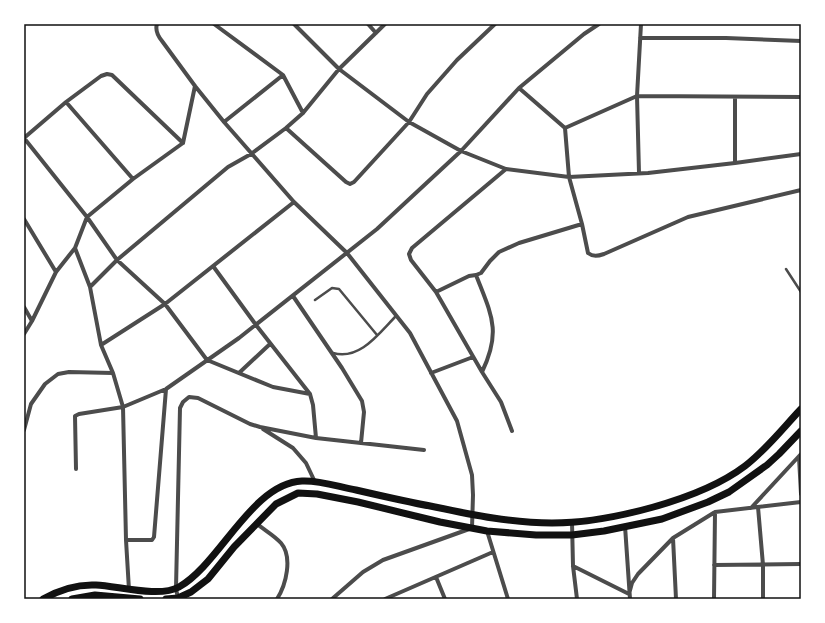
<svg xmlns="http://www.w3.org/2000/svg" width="825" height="623" font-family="'Golos Text',sans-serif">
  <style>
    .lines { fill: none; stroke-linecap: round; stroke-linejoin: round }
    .service { stroke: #4c4c4c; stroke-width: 2.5 }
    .minor { stroke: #4c4c4c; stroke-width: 4 }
    .primary { stroke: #111; stroke-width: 7 }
    .neatline { fill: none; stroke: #111; stroke-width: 1.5 }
  </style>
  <rect width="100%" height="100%" fill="#fff"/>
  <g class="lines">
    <path class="service" d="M786,269L801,292
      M315,300L332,288L339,289L377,335
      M333,353C360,361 380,332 396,316"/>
    <path class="minor" d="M157,24C155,30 158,36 162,41L195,86L224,122L294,202L347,253L410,333L457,421L472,475L473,495L472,528L383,560L363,572L332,599
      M214,24L283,75L303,113
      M294,24L339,69L409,122L461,151L506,169L569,177L648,173L735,163L801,154
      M368,24L376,33
      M640,38H726L801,41
      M519,88L565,128
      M801,97L637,96L565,128L569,177L582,224L588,253C593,257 598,256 604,254L688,217L801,190
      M66,102L133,179
      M224,122L283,75
      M286,128L346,182L350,184L354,182L409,122L427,94L457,60L495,24
      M24,138L66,102L101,76L107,74L112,75L183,143L133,179L87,217L75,248L56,272L32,321L24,334
      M24,138L87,217L117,260L165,304L207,360L273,387L310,394
      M183,143L195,86
      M735,163V97
      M639,173L637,96L641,24
      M24,219L56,272
      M75,248L90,287
      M213,266L256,325L310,394L313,405L316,438
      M476,275C491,314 502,331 482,372L436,292L411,260L409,254L412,248L506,169
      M436,292L469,276L476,275L481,273L490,261L499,252L519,243L582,224
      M293,296L342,368L362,401L364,412L361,443
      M24,307L32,321
      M101,345L165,304L294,202
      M240,372L270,344
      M482,372L501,402L512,431
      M431,373L473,357
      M263,429L293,448L306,463L315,482
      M24,430L31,404L45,384L58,374L69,372L113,373
      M799,457L801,494
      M76,469L75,416L79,414L123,407L166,389L239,338L377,229L461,151L519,88L584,34L599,24
      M758,507L763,565V599
      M751,508L801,454
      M572,522L573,566L577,599
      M256,523C264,530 274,535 281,543C293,557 286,585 277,599
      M625,526L630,599
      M487,531L508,599
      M673,538L676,599
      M126,540H152L154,537L166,389
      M714,565L801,564
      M573,566L629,594L632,583L638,574L673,538L715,512L801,502
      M436,577L445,599
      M129,590L126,540L123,407L113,373L101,345L90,287L117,260L228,167L251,154L286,128L303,113L339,69L385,24
      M178,599L176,588L180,408L183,402L189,397L198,398L250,424L260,427L316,438L424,450
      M385,599L493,552
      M714,599L715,512"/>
    <path class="primary" d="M43,599C59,590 77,584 96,585C118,586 159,598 179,587C220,564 252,483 302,481C320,480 339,487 356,490C382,496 408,502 435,507C473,515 513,523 552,523C608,523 700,500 745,466C766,450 783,428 801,409
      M72,599L95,595L140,599
      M166,599L178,598L191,592L208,579L234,547L276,504L298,493L317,494L358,502L440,522L487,531L536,535H572L604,531L662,519L708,502L729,492L767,465L779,454L801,431"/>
  </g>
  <rect width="825" height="623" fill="none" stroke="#ffffff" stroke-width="50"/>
  <rect x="25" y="25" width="775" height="573" class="neatline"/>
</svg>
